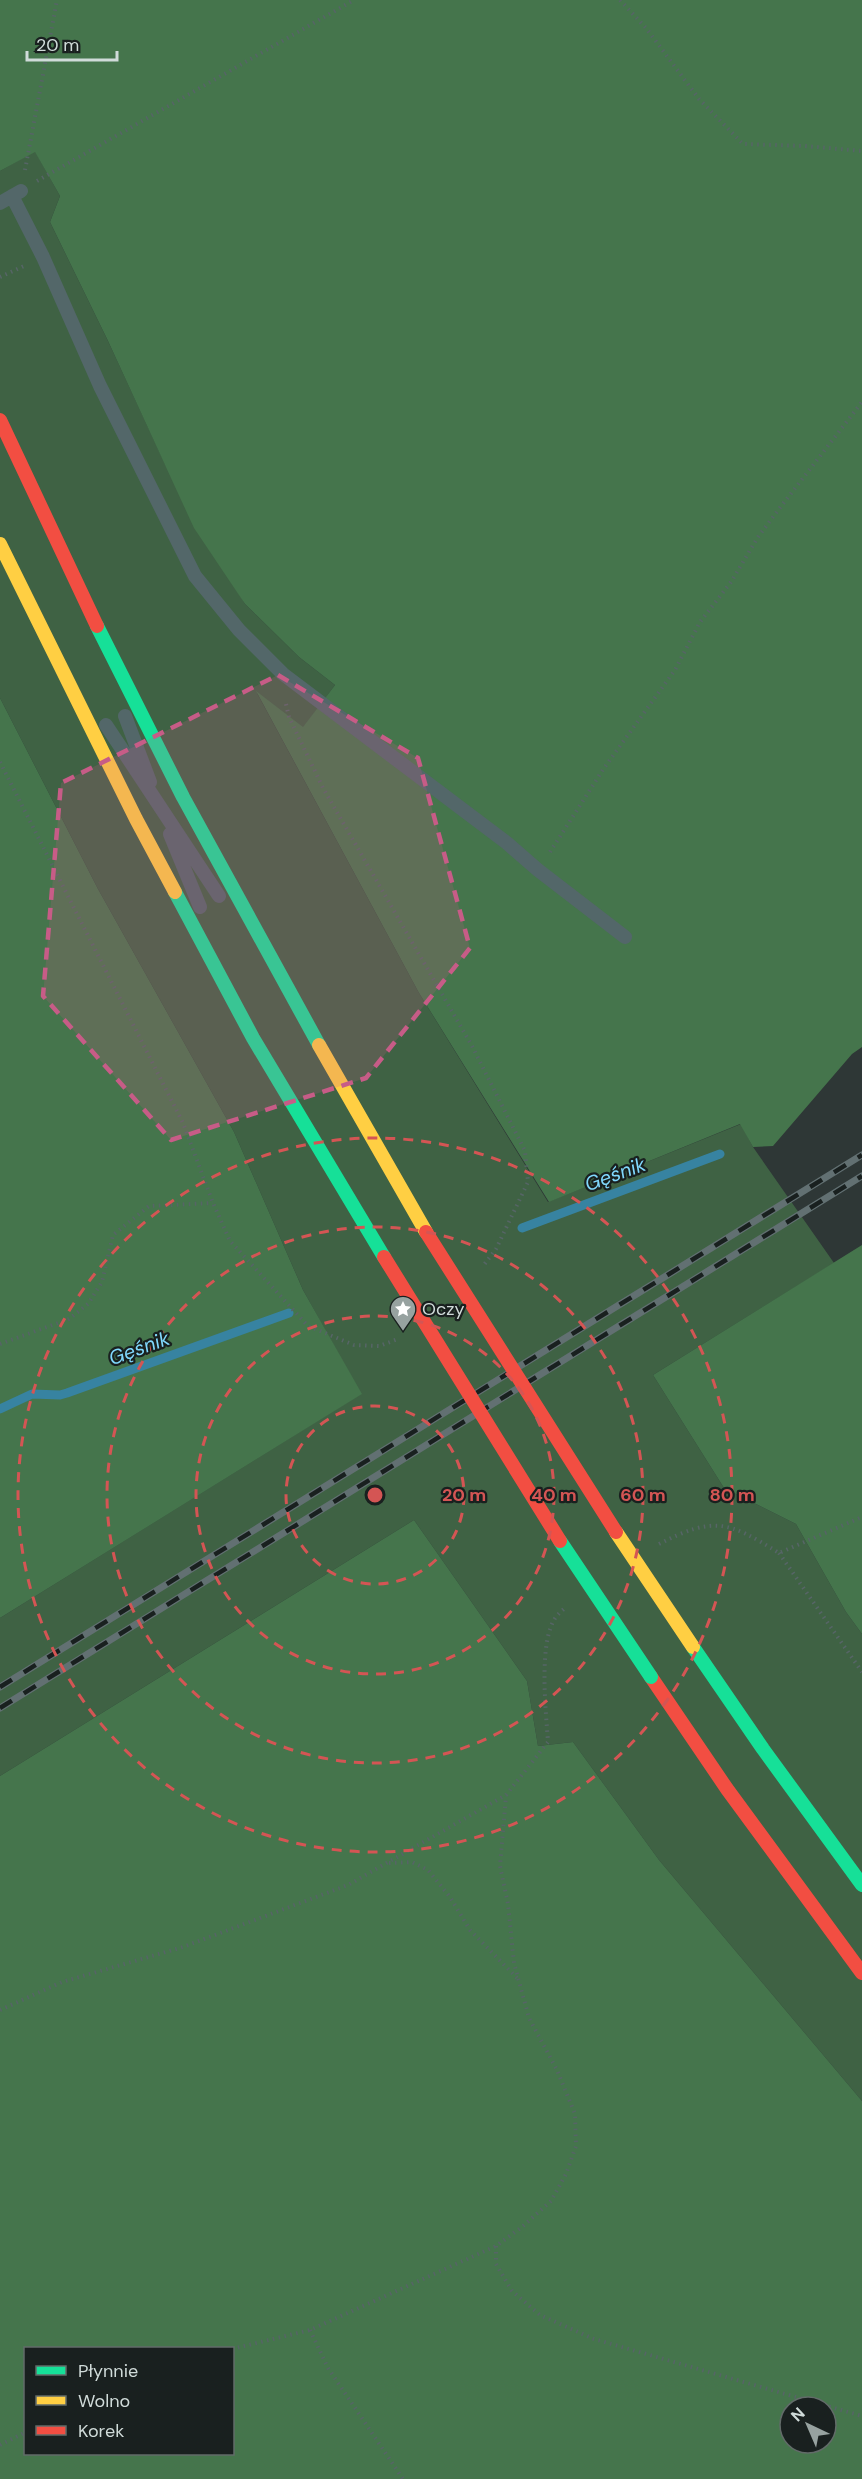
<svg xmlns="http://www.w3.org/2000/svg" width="862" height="2479" font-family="'DM Sans',sans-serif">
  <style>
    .green { fill: #3f6244 }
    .forest { fill: #45754c; fill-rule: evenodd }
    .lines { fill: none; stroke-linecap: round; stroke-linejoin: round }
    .stream { stroke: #3783a1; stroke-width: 9 }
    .path { stroke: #566566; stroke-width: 4; stroke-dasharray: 1.5 4.5; stroke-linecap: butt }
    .lane { stroke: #536769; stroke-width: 14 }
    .fast { stroke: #16e098; stroke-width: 14 }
    .slow { stroke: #ffcf43; stroke-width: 14 }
    .jam { stroke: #f24e42; stroke-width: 14 }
    .rail-casing { stroke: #627072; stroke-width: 7 }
    .rail { stroke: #19201f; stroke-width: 4.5; stroke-dasharray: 14; stroke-linecap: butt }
    .fast-bridge { stroke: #16e098; stroke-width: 14 }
    .slow-bridge { stroke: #ffcf43; stroke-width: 14 }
    .jam-bridge { stroke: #f24e42; stroke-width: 14 }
    .marked { fill: #c75c87; fill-opacity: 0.2; stroke: #c75c87; stroke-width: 4.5; stroke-dasharray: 12 8; stroke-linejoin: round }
    .ring { fill: none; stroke: #d45554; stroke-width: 3; stroke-dasharray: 10 8 }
    .labels { text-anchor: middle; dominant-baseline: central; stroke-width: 4.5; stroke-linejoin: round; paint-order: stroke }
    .poi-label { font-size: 18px; fill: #d0dbd9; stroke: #19201f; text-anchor: start }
    .water-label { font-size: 20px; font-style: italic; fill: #81d8fd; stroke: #19201f }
    .centre { fill: #d45554; stroke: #19201f; stroke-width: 3 }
    .ring-label { font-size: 18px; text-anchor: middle; font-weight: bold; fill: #d45554; stroke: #19201f; stroke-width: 4.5; stroke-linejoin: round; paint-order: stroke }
  </style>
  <rect width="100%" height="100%" fill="#2e3736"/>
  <path class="green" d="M35,151L60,196L50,222L108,341L165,464L245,604L299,657L335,685L303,728L257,693L419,993L548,1202L741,1124L753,1147L834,1263L653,1375L724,1488L796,1524L846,1612L862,1634V2101L659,1860L573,1742L538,1746L527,1681L414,1520L0,1776V1618L361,1394L303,1290L234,1132L98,889L0,698V171Z"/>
  <path class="forest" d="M0,0H862V1047L852,1054L773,1146L753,1147L740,1124L549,1202L419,993L256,691L303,727L335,685L299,657L245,604L194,528L108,341L50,222L60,196L35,152L0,171Z
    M0,698L98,889L234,1132L303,1290L362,1394L0,1618Z
    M862,1245V1634L846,1612L796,1524L724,1488L653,1375Z
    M414,1520L527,1681L538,1746L573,1742L659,1860L862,2101V2479H0V1776ZM26,2348H232V2454H26ZM790,2407H826V2443H790Z"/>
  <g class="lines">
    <path class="stream" d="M522,1228L720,1154
      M0,1409L32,1394L60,1395L67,1393L289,1313"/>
    <path class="path" d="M620,0L646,28L699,99L743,144L805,146L862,151
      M25,170L57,0
      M37,181L354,0
      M0,277L24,266
      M286,704L289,717L323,788L472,1046L525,1151L528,1182L496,1249L483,1266
      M0,762L183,1123L213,1203L230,1241L308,1326L354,1345L379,1346L398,1339
      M550,852L604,768L675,670L700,622L731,582L758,537L779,509L862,402
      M0,1344L69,1319L88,1304L102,1282L113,1235L149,1206L213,1203
      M659,1544C714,1516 728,1521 779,1553L862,1517
      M779,1553L862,1672
      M389,1863L412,1862L428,1870L450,1897L470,1930L519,1980
      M0,2010L62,1982L183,1947L348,1885L506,1795L548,1742C546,1712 538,1641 556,1617C559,1613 563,1610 566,1607
      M496,2246V2264L512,2291L540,2315L594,2339L862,2416
      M310,2330L328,2368L403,2479
      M232,2349L310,2330L496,2246L522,2227L551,2201L566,2174L576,2146L575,2114L557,2070L529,2018L514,1963L508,1904L500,1866L506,1796
      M0,2445L26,2432"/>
    <path class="lane" d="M12,196L43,257L100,386L195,576L239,630L283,674L507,843L538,870L625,937
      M0,203L21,191
      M125,716L150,782
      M106,725L219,896
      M170,834L200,907"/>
    <path class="fast" d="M97,626L183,797L319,1045
      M175,892L253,1038L384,1257
      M693,1647L763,1749L862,1885"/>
    <path class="slow" d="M0,544L136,819L175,892
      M319,1045L426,1232"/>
    <path class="jam" d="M0,420L97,626
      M651,1677L727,1789L862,1973"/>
    <g class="rail-casing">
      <path id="rail" d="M0,1687L862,1155
        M0,1708L862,1176"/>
    </g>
    <use href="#rail" class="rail"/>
    <path class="fast-bridge" d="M560,1541L651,1677"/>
    <path class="slow-bridge" d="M616,1532L693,1647"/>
    <path class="jam-bridge" d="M426,1232L616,1532
      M384,1257L560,1541"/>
  </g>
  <path class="marked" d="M278,675L418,758L470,948L366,1078L171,1140L43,996L61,783Z"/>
  <g class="ring">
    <circle cx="375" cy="1495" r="89"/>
    <circle cx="375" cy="1495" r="179"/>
    <circle cx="375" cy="1495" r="268"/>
    <circle cx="375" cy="1495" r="357"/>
  </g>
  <defs>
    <g id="sight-pin" transform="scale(1.35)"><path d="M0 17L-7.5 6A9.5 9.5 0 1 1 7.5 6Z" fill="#97a2a0" stroke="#19201f"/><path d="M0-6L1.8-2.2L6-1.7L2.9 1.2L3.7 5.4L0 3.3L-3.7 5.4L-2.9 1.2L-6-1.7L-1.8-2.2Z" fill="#fff"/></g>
  </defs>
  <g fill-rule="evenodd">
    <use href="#sight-pin" x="403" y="1309"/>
  </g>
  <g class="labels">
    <g class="poi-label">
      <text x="422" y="1309">Oczy</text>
    </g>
    <g class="water-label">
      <text transform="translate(615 1174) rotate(-20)">Gęśnik</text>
      <text transform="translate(139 1348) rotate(-20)">Gęśnik</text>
    </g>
  </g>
  <circle cx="375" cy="1495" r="9" class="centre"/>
  <g class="ring-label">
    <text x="464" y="1501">20 m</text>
    <text x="554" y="1501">40 m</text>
    <text x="643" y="1501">60 m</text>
    <text x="732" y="1501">80 m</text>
  </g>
  <rect x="24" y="2347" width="210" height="108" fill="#19201f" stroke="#626b69" stroke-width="1.5"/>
  <rect x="36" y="2366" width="30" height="9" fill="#16e098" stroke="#626b69" stroke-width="1.5"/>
  <text x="78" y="2377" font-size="18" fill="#d0dbd9">Płynnie</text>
  <rect x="36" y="2396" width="30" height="9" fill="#ffcf43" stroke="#626b69" stroke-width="1.5"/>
  <text x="78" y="2407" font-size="18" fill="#d0dbd9">Wolno</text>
  <rect x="36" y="2426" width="30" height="9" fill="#f24e42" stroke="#626b69" stroke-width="1.5"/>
  <text x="78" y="2437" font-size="18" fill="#d0dbd9">Korek</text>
  <g transform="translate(808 2425) rotate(316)"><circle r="28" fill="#19201f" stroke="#626b69" stroke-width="1.5"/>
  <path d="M0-4.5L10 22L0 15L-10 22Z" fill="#97a2a0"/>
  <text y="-9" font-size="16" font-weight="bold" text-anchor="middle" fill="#d0dbd9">N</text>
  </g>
  <path d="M27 51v9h90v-9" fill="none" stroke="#d0dbd9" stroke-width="3"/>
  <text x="36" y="51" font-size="18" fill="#d0dbd9" stroke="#19201f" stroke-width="4.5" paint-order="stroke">20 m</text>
</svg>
